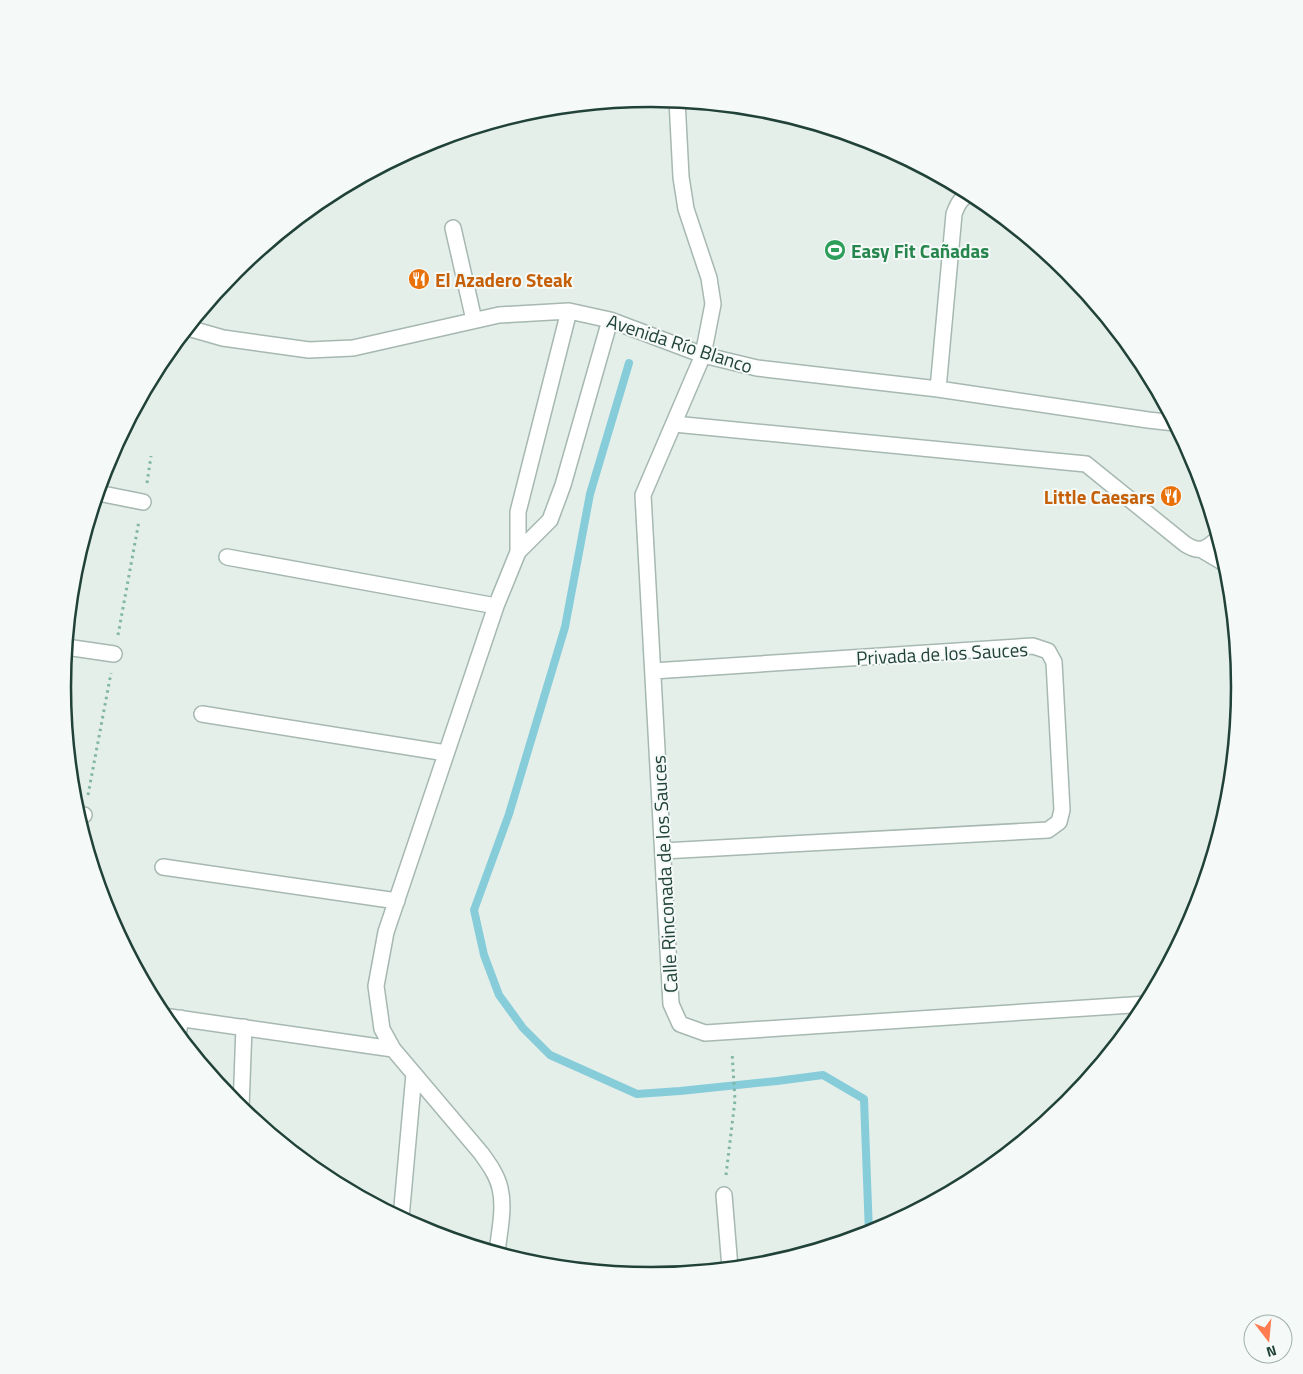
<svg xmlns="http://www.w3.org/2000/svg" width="1303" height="1374" font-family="'Titillium Web',sans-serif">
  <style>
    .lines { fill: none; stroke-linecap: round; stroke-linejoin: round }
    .stream { stroke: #87ccd9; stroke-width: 8 }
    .minor-casing { stroke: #a6b8b1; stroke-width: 18 }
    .path { stroke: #81b5a5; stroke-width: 3; stroke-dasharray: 2.5 4; stroke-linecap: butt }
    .minor { stroke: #fff; stroke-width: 15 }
    .labels { text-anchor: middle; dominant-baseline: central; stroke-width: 4; stroke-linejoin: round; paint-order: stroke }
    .leisure-label { font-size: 19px; font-weight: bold; fill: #27864d; stroke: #f5faf8; text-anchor: start }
    .food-label { font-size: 19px; font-weight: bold; fill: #c56008; stroke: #f5faf8; text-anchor: start }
    .street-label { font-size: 19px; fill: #214239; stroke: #f5faf8 }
    .rim { fill: none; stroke: #214239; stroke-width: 2.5 }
  </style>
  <rect width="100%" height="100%" fill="#e4efea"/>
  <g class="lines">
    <path class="stream" d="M629,363L590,494L565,627L509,814L474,910L484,955L499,995L523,1028L550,1055L637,1094L680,1091L777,1081L823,1075L864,1099L869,1233"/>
    <g class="minor-casing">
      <path id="minor" d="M677,100L681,177L686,209L709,278L713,304L703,355L643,495L671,1004L680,1024L705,1033L1147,1004
        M453,228L474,320
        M188,328L223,338L309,350L353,348L499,315L569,311L610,320L703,355L757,368L938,389L1148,420L1175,423
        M938,389L954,214C958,203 961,198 971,193
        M674,424L1086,464L1185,544C1200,554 1207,549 1219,537
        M98,493L143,502
        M1202,550L1224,563L1227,567
        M518,552L550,520L563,485L610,320
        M227,557L496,606
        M66,647L114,654
        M653,671L1033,646L1048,651L1054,662L1062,810L1059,822L1048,830L663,851
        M202,714L446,753
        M77,814L84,815
        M163,867L397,901
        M163,1016L393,1049
        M178,1034L181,1018
        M241,1108L244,1027
        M724,1195L730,1268
        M401,1218L414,1074
        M497,1253C499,1232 505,1209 500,1188C497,1175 489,1164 481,1153L393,1049L382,1029L376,986L386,932L496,606L518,552V512L569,311"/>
    </g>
    <path class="path" d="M147,483L151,456
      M118,635L139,521
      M88,795L111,673
      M726,1175L735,1100L732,1052"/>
    <use href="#minor" class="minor"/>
  </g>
  <defs>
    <g id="stadium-disc" transform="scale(1.125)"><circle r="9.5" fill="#2e9e5b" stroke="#f5faf8"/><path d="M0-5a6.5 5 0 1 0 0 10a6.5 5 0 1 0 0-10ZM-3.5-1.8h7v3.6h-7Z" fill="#fff"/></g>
    <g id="restaurant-disc" transform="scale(1.125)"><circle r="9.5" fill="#e8710a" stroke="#f5faf8"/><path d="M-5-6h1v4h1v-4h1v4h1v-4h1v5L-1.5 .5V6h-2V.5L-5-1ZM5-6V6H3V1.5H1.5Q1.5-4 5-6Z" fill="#fff"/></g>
  </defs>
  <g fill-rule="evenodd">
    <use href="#stadium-disc" x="835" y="250"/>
    <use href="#restaurant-disc" x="419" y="279"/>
    <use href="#restaurant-disc" x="1171" y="496"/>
  </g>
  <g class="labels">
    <g class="leisure-label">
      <text x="851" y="250">Easy Fit Cañadas</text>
    </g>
    <g class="food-label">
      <text x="435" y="279">El Azadero Steak</text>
      <text x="1155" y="496" text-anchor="end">Little Caesars</text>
    </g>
    <g class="street-label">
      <text transform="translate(680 343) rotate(18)">Avenida Río Blanco</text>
      <text transform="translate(942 653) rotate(-3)">Privada de los Sauces</text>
      <text transform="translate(664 874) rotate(-93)">Calle Rinconada de los Sauces</text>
    </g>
  </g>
  <path d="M0 0H1303V1374H0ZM71 687a580 580 0 1 1 1160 0a580 580 0 1 1-1160 0Z" fill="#f5faf8" fill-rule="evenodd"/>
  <path class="rim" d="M71 687a580 580 0 1 1 1160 0a580 580 0 1 1-1160 0Z"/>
  <g transform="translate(1268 1339) rotate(164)"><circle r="24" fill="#f5faf8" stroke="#a0b0ac"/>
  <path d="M0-4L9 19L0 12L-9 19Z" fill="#ff7c51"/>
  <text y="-8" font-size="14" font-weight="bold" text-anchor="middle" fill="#214239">N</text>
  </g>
</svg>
